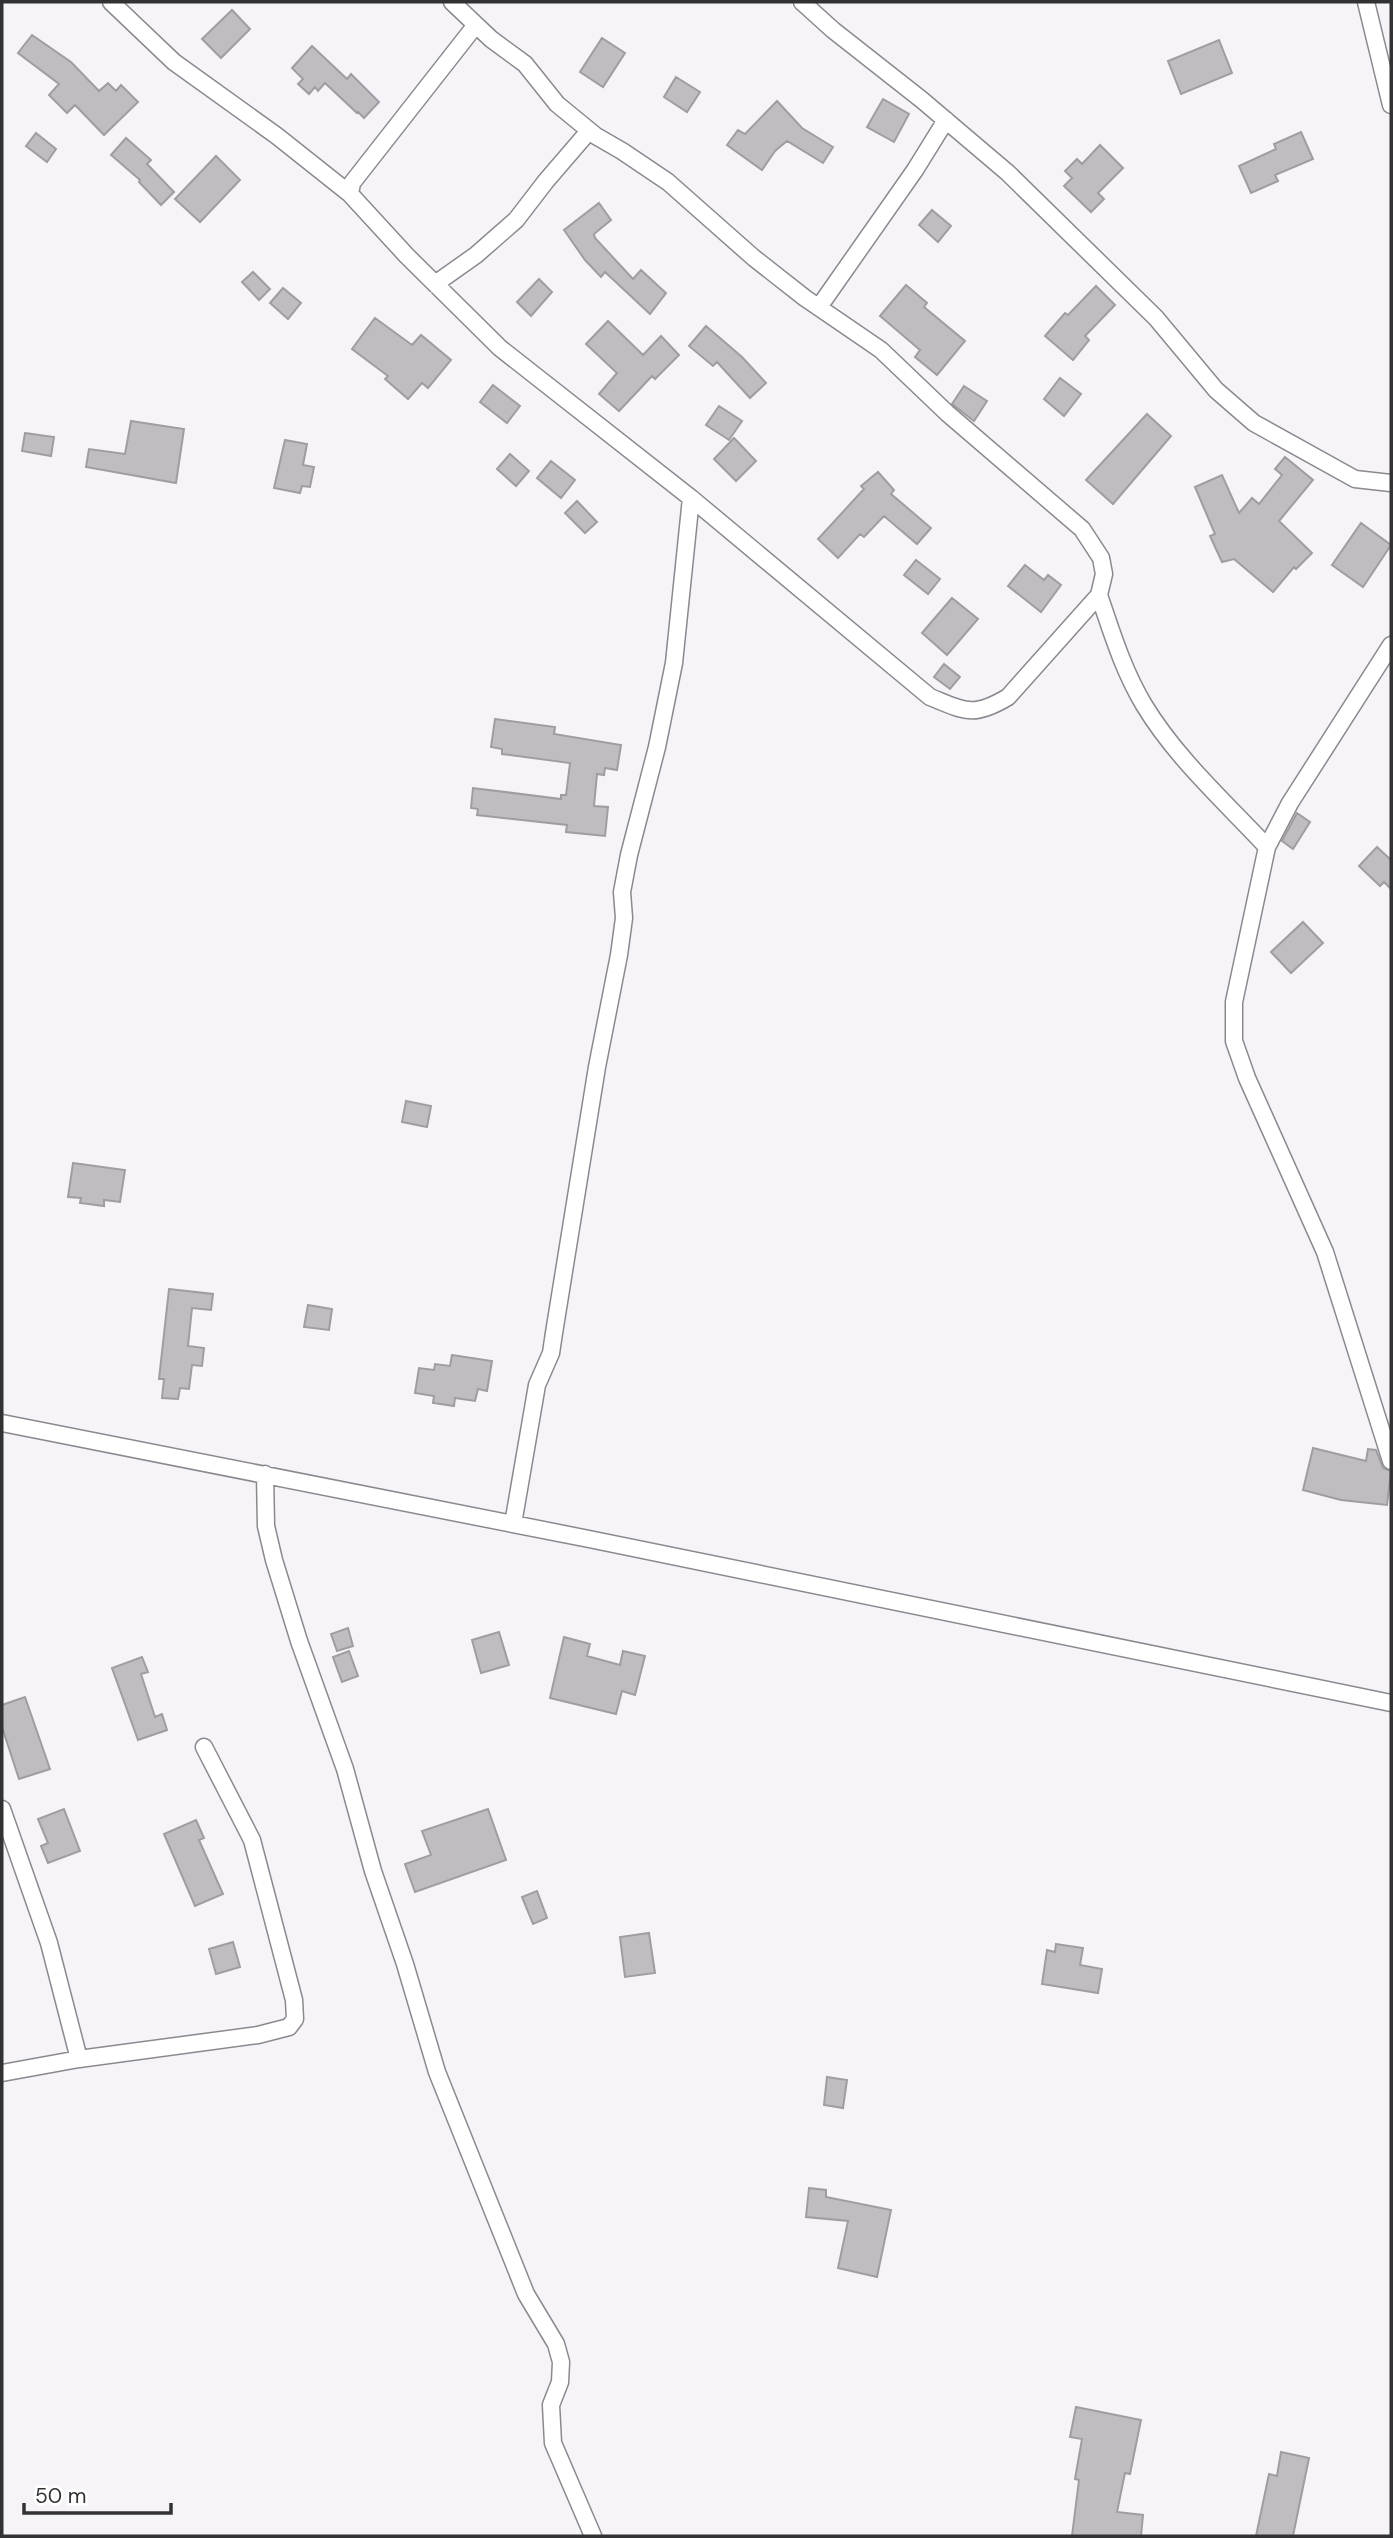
<svg xmlns="http://www.w3.org/2000/svg" width="1393" height="2538" font-family="'DM Sans',sans-serif">
  <style>
    .building { fill: #bfbdc2; stroke: #a09da2; stroke-width: 2 }
    .lines { fill: none; stroke-linecap: round; stroke-linejoin: round }
    .street-casing { stroke: #8b898e; stroke-width: 19 }
    .street { stroke: #fff; stroke-width: 16 }
  </style>
  <rect width="100%" height="100%" fill="#f6f4f9"/>
  <path class="building" d="M232,10L250,29L221,58L202,39Z
    M32,35L71,62L99,91L108,83L116,91L121,85L138,102L104,135L75,105L67,113L49,95L59,84L18,53Z
    M602,38L625,53L603,87L580,72Z
    M1219,40L1232,73L1181,94L1168,61Z
    M312,46L347,79L351,74L379,102L364,118L358,112L357,113L325,83L318,91L315,87L309,94L298,84L303,79L292,68Z
    M676,77L700,92L687,112L664,97Z
    M883,99L909,114L894,142L867,127Z
    M777,101L802,128L833,147L823,163L787,141L775,151L762,170L727,145L738,130L745,134Z
    M1301,132L1313,159L1275,175L1278,181L1251,193L1239,166L1276,149L1274,144Z
    M36,133L56,149L47,162L26,146Z
    M126,138L151,160L147,164L174,192L161,205L139,182L140,180L111,155Z
    M1100,145L1123,168L1098,193L1104,199L1091,212L1064,186L1072,178L1065,171L1077,159L1082,164Z
    M216,156L240,180L200,222L175,199Z
    M599,203L611,220L594,234L595,238L633,279L641,270L666,293L650,314L605,272L601,277L585,260L564,230Z
    M932,210L951,226L938,242L919,225Z
    M253,272L270,289L259,300L242,282Z
    M539,279L552,292L531,316L517,302Z
    M906,285L927,303L924,307L965,341L937,375L915,357L920,350L880,316Z
    M1096,286L1115,305L1085,336L1089,340L1073,360L1045,336L1065,313L1068,315Z
    M283,288L301,303L288,319L270,303Z
    M375,318L412,345L421,335L451,360L428,388L422,383L408,399L385,379L388,376L352,349Z
    M608,321L643,355L661,336L679,355L655,379L652,376L619,411L599,394L617,373L586,344Z
    M706,326L742,357L766,383L750,398L717,362L713,366L689,346Z
    M1060,378L1081,394L1064,416L1044,399Z
    M493,385L520,406L507,423L480,402Z
    M964,386L987,401L974,421L952,404Z
    M719,406L742,421L729,440L706,425Z
    M1147,414L1171,436L1113,504L1086,480Z
    M131,421L184,429L176,483L86,467L89,449L125,454Z
    M25,433L54,437L51,456L22,451Z
    M734,438L756,461L736,481L714,459Z
    M285,440L307,444L303,465L314,467L310,487L302,486L300,493L274,488Z
    M510,454L529,471L516,486L497,469Z
    M1285,457L1313,480L1279,521L1312,553L1296,569L1294,567L1273,592L1234,559L1222,562L1210,536L1215,534L1195,487L1222,475L1239,513L1252,498L1259,504L1282,475L1275,469Z
    M551,461L575,480L561,498L537,478Z
    M878,472L894,490L891,494L931,528L917,544L884,516L864,537L860,534L838,558L818,539L864,489L861,486Z
    M577,501L597,522L585,533L565,513Z
    M1361,523L1391,545L1363,587L1332,565Z
    M916,560L940,579L928,594L904,575Z
    M1025,565L1044,580L1048,575L1061,585L1041,612L1008,586Z
    M952,598L978,619L947,655L922,633Z
    M944,664L960,677L950,689L934,677Z
    M495,719L555,727L554,734L621,745L617,770L605,768L604,775L597,774L594,806L608,807L605,836L566,832L567,825L477,815L478,809L471,808L473,788L561,799V795H566L570,763L502,754V749L491,747Z
    M1297,813L1310,822L1293,849L1282,841Z
    M1377,847L1391,860V889L1384,882L1380,886L1359,866Z
    M1303,922L1323,943L1291,973L1271,952Z
    M406,1101L431,1106L427,1127L402,1122Z
    M73,1163L125,1170L120,1202L104,1200V1206L80,1203L81,1198L68,1197Z
    M169,1289L213,1294L211,1310L192,1308L188,1346L204,1348L202,1366L192,1365L189,1389L180,1388L178,1399L162,1398L164,1379H159Z
    M308,1305L332,1309L329,1330L304,1327Z
    M452,1355L492,1361L487,1391L478,1389L475,1401L455,1398L454,1406L433,1403L434,1396L415,1393L419,1368L434,1370L435,1364L450,1366Z
    M1313,1448L1366,1461L1368,1449L1376,1450L1383,1468L1391,1471L1387,1505L1341,1500L1303,1490Z
    M348,1628L353,1646L337,1651L331,1634Z
    M499,1632L509,1665L481,1673L472,1640Z
    M564,1637L590,1644L587,1656L620,1665L623,1651L645,1656L635,1695L622,1691L616,1714L550,1698Z
    M349,1651L358,1676L342,1682L333,1657Z
    M142,1657L148,1672L141,1674L155,1717L162,1714L167,1730L138,1740L112,1668Z
    M25,1697L50,1769L19,1779L2,1727V1705Z
    M64,1809L80,1851L48,1863L41,1846L48,1843L38,1819Z
    M488,1809L506,1860L415,1892L405,1864L431,1855L422,1831Z
    M196,1820L204,1838L199,1840L223,1894L195,1906L164,1834Z
    M537,1891L547,1918L533,1924L522,1897Z
    M649,1933L655,1973L625,1977L620,1937Z
    M233,1942L240,1967L216,1974L209,1949Z
    M1056,1944L1083,1948L1080,1965L1102,1969L1098,1993L1042,1984L1047,1950L1055,1952Z
    M827,2077L847,2080L843,2108L824,2105Z
    M809,2188L826,2190V2197L891,2210L877,2277L838,2268L848,2221L806,2217Z
    M1076,2407L1141,2420L1130,2474L1125,2473L1117,2512L1143,2515L1141,2536H1072L1079,2480L1075,2479L1082,2439L1070,2437Z
    M1281,2452L1309,2458L1293,2536H1256L1269,2474L1277,2476Z"/>
  <g class="lines">
    <g class="street-casing">
      <path id="street" d="M111,2L174,62L277,136L350,194L406,255L500,348L691,498L930,697C965,711 973,718 1008,697L1099,595L1104,574L1101,558L1082,529L947,413L881,350L805,298L754,258L668,182L622,151L596,136L557,104L525,64L491,39L452,2
        M802,2L833,30L922,100L1008,173L1156,318L1216,390L1254,423L1355,479L1391,483
        M1366,2L1391,105
        M350,194L352,183L475,26
        M435,284L476,255L516,220L546,181L589,131
        M819,307L915,170L946,120
        M1099,595C1112,633 1123,670 1144,705C1176,758 1225,802 1267,847
        M1391,645L1290,803L1267,847L1234,1002V1041L1247,1078L1325,1252L1391,1461
        M2,1423L589,1539L1391,1703
        M265,1474L266,1526L274,1560L299,1641L345,1769L373,1871L405,1964L437,2072L526,2294L556,2344L561,2362L560,2382L551,2405L553,2443L593,2536
        M513,1524L537,1385L551,1353L554,1333L597,1067L619,955L624,918L622,892L629,855L657,747L674,663L691,498
        M2,1809L49,1943L79,2059
        M2,2073L79,2059L258,2035L289,2027L295,2019L294,2000L252,1840L204,1747"/>
    </g>
    <use href="#street" class="street"/>
  </g>
  <rect width="1393" height="2538" fill="none" stroke="#323133" stroke-width="7"/>
  <path d="M24 2503v10h147v-10" fill="none" stroke="#323133" stroke-width="3.5"/>
  <text x="35" y="2503" font-size="21" fill="#323133" stroke="#ffffff" stroke-width="5" paint-order="stroke">50 m</text>
</svg>
